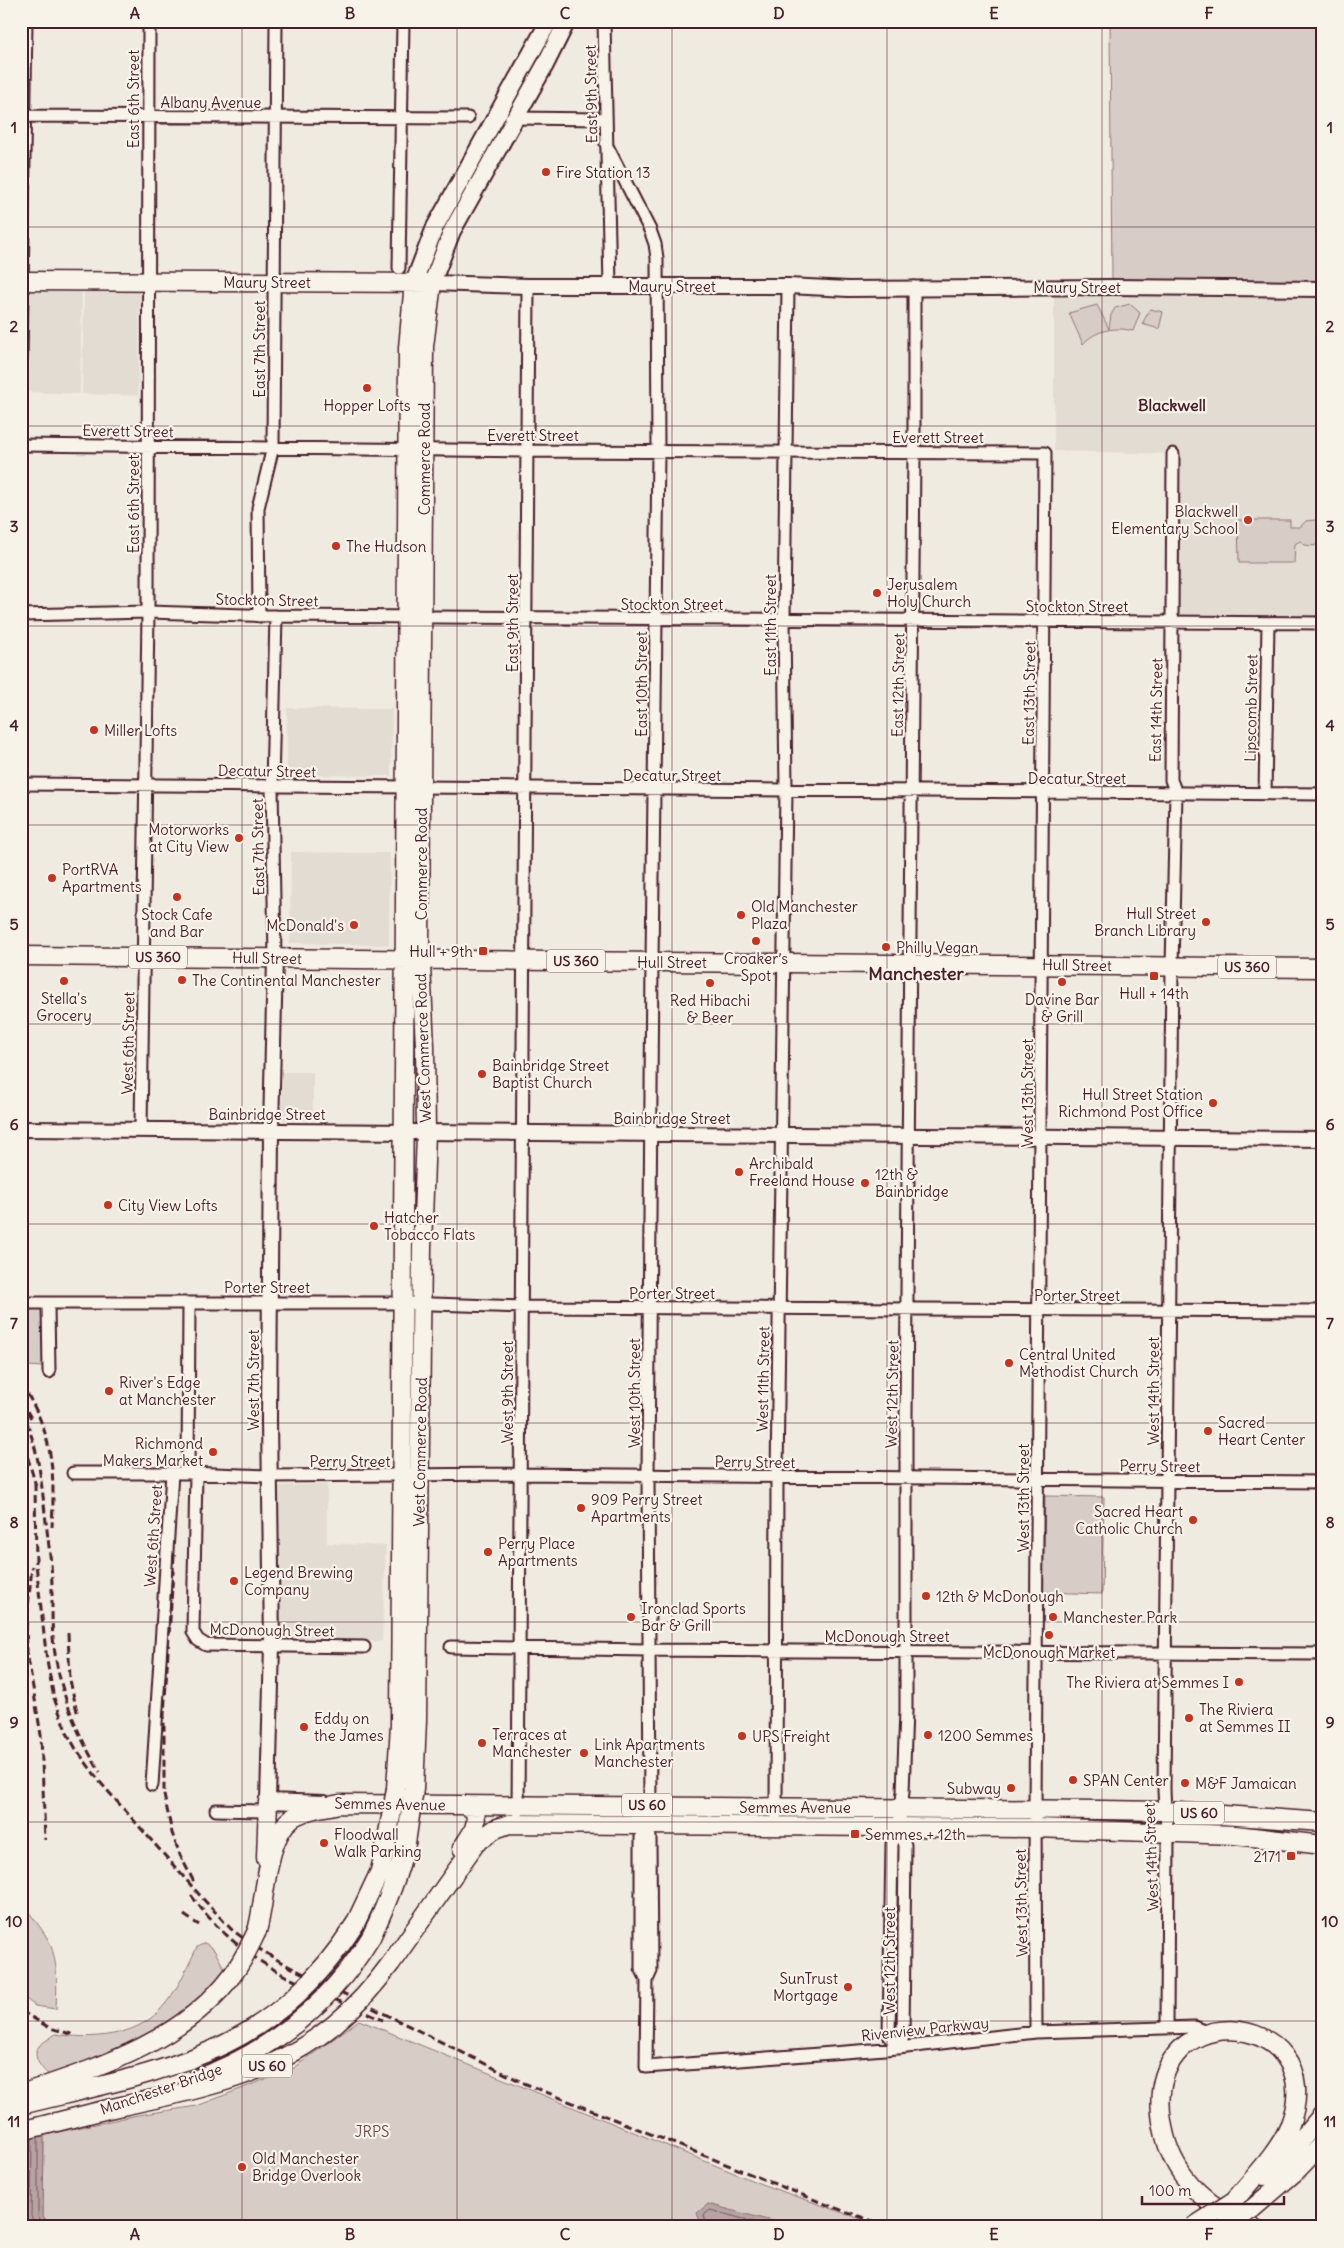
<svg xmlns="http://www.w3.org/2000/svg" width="1344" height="2248" font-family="Delius,sans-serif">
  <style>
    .built { fill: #e3dcd2 }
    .green { fill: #d8cdc6; stroke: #917678 }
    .water { fill: #b7a4a2; stroke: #8b6f72 }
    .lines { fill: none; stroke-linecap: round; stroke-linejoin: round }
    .shore { stroke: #76545b; stroke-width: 1 }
    .minor-casing { stroke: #4a1f2b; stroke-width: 15 }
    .tertiary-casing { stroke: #4a1f2b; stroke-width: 18 }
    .secondary-casing { stroke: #4a1f2b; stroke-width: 20 }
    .primary-casing { stroke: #4a1f2b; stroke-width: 21 }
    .minor { stroke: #f7f3e8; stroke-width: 11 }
    .tertiary { stroke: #f7f3e8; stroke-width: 14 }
    .secondary { stroke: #f7f3e8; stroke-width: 16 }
    .primary { stroke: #f7f3e8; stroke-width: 18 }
    .rail { stroke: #4a1f2b; stroke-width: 3; stroke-dasharray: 8 4; stroke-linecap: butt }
    .primary-bridge-casing { stroke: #4a1f2b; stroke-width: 21; stroke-linecap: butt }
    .primary-bridge { stroke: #f7f3e8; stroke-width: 18 }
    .grid { fill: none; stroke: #4a1f2b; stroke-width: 1; stroke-opacity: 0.55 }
    .poi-dot { fill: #c8321e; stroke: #f7f3e8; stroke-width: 2 }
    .labels { text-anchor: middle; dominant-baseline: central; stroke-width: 4.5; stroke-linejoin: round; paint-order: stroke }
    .shield { fill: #f7f3e8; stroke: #7e5f64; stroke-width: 1 }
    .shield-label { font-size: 14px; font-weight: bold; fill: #4a1f2b }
    .street-label { font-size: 15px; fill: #4a1f2b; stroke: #f7f3e8 }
    .poi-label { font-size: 15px; fill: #4a1f2b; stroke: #f7f3e8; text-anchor: start }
    .park-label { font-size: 15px; fill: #6e4a52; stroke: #f7f3e8 }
    .neighbourhood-label { font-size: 16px; font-weight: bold; fill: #4a1f2b; stroke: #f7f3e8 }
    .quarter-label { font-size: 18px; font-weight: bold; fill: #4a1f2b; stroke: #f7f3e8 }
    .neatline { fill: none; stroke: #4a1f2b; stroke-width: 2 }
    .grid-label { font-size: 16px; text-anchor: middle; font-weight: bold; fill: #4a1f2b }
  </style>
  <rect width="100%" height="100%" fill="#f0ebe0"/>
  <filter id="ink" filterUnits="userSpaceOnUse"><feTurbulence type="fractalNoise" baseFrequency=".02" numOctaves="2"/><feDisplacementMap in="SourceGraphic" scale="10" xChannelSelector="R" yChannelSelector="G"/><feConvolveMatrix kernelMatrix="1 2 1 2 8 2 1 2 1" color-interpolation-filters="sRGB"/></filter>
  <g filter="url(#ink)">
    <path class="built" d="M1054,287L1323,290V623L1172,622L1173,454L1054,451Z
      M30,290H82L80,394L27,392Z
      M84,291H140L138,396L82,394Z
      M287,708L392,709L391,776L287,775Z
      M291,852L390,853L389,945L290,943Z
      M282,1072H313V1119L282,1120Z
      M327,1484V1543L386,1546L382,1641L276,1640L275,1486Z"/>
    <path class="green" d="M1110,21H1323V290L1112,287Z
      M1130,304L1140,313L1133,331C1116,326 1095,330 1083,344L1069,313L1097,305L1109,329L1111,315L1115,308Z
      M1150,309L1163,312L1159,329L1142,324Z
      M1238,520H1290V527H1300L1306,521L1315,520L1323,527V540L1314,546L1305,545L1300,541L1295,544L1294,563H1239Z
      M21,1309H42L43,1367L28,1366L21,1361Z
      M1045,1496L1104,1497L1102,1594L1043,1592Z
      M24,1904C30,1915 37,1922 44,1933C59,1954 57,1984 56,2009L35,2006L21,1995V1906Z
      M205,1943L214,1950L226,1971L194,2005L155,2034L52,2077C44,2072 30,2057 39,2046C43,2042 51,2038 55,2034C90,2040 135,2037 160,2010C177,1992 187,1968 197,1947Z
      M359,2020L761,2184L884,2227H789L708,2204L701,2224L707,2227H51L43,2216L44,2135L138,2115L197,2106L294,2068Z"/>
    <path class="water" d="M21,2110L44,2135L43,2216L51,2227H21Z
      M708,2204L783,2224L789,2227H707L701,2224L697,2213Z"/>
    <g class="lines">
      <path class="shore" d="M38,2137V2216L45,2227
        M32,2139L31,2216L37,2227
        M24,2141V2216L27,2227
        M707,2227L704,2215L710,2210L773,2227"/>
      <g class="minor-casing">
        <path id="minor" d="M604,21L610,286
          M21,116L468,118
          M511,118L606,119
          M606,144L650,230L655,244L657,258L658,451L652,962L648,1476L650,1805L641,1837V1968L647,1980
          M399,268L403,21
          M21,360L26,21
          M21,445L527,451L1045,453L1035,1808L1036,2032
          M21,615L148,612L276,616L1323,623
          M259,616L258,508L273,447L276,21
          M21,784L1323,794
          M1265,794L1268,623
          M275,958L272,786L276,616
          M141,1130L148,612L149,21
          M21,1303H403L523,1307L1323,1311
          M48,1303L49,1372
          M73,1473H172
          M188,1473L269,1476L521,1474L1323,1482
          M196,1473L193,1632L198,1640L206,1645L364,1647
          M451,1647L649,1650L1323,1654
          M152,1785L172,1473H188L189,1303
          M216,1810L267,1811
          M518,1812L528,286
          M776,1814L777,1477L786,790L784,620L788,286
          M646,1825L650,1837L651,1971L647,1980L646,2067L898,2048L1036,2032L1195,2027L1207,2032
          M899,1826L905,1845L903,2037L898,2048L889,2035L892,1844L899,1826L903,1792L906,1711V1414L914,452V287
          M1167,2027L1168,1832L1165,1811L1164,1790L1172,966L1176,793L1171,780L1173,454"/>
      </g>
      <g class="tertiary-casing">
        <path id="tertiary" d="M432,283L528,286H788L848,289L1112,287L1323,289
          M275,958L271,1130L269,1420L272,1645L268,1801L324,1803
          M21,1129L1323,1139"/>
      </g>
      <g class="secondary-casing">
        <path id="secondary" d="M414,282L435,227L549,21
          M432,283L452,231L545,65L567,21"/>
      </g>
      <g class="primary-casing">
        <path id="primary" d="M21,281L432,283L424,346L420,945L425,1046L426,1133L422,1248L417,1720L414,1789
          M21,956L1323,968
          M396,1789L400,1725C405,1266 404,807 408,348L414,282
          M462,1848C470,1836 480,1825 474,1810L465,1805
          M266,1858L268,1801
          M355,1924L380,1871L386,1844
          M257,1931C266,1900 265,1838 292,1818C306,1809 324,1807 340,1804L1101,1810L1165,1811L1323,1822
          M371,1937C386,1906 398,1877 406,1843
          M391,1963L476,1843L495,1829L509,1824L1035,1828L1235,1835L1323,1845
          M21,2131L108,2109
          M1264,2176L1289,2154L1323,2114
          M1235,2200C1252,2179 1279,2152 1289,2127C1337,2005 1128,1988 1165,2136C1176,2181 1212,2210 1253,2227
          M1252,2209L1296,2171L1323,2143"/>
      </g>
      <use href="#minor" class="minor"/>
      <use href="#tertiary" class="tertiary"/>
      <use href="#secondary" class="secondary"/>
      <use href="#primary" class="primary"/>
      <path class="rail" d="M21,1384C53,1432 55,1470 52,1527
        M21,1401L31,1418
        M21,1412C37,1441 40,1472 44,1504C46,1524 49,1544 51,1564C53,1588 51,1613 53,1637C57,1685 75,1731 100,1772
        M21,1434L36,1486
        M35,1483L36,1564L47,1661L54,1698L67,1733L76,1749L100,1782L205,1901L231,1929L251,1944L286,1965L526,2084L830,2206L890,2227
        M174,1555L164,1715V1795L172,1833L180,1855L194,1882
        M26,1623L27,1652L41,1735L45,1840
        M26,1628L32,1566
        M68,1633L70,1680L78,1716
        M21,1705L25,1666
        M191,1895C241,1965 307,1987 383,2020
        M184,1915L199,1925
        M21,2011L50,2028L74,2035"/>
      <g class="primary-bridge-casing">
        <path id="primary-bridge" d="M406,1843L414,1789
          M386,1844L396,1789
          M192,2081C267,2053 329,2007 371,1937
          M21,2094C97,2068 183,2042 233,1974C243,1961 250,1945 257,1931
          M21,2105C163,2070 270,2057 355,1924
          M108,2109C229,2083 314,2069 391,1963
          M1193,2227L1235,2200
          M1226,2227L1252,2209"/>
      </g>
      <use href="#primary-bridge" class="primary-bridge"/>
    </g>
  </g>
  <path class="grid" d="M242,21V2227M457,21V2227M672,21V2227M887,21V2227M1102,21V2227M21,227H1323M21,426H1323M21,626H1323M21,825H1323M21,1024H1323M21,1224H1323M21,1423H1323M21,1622H1323M21,1822H1323M21,2021H1323"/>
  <g class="poi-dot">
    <circle cx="546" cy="172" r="5"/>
    <circle cx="367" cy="388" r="5"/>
    <circle cx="1248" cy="520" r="5"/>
    <circle cx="336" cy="546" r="5"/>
    <circle cx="877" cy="593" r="5"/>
    <circle cx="94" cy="730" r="5"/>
    <circle cx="239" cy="838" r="5"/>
    <circle cx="52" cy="878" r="5"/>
    <circle cx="177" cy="897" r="5"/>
    <circle cx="741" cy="915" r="5"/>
    <circle cx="1206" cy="922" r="5"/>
    <circle cx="354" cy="925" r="5"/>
    <circle cx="756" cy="941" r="5"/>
    <circle cx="886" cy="947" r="5"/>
    <rect x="478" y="946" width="10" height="10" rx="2.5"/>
    <rect x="1149" y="971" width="10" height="10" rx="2.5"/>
    <circle cx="182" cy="980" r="5"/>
    <circle cx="64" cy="981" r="5"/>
    <circle cx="1062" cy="982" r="5"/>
    <circle cx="710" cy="983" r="5"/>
    <circle cx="482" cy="1074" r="5"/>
    <circle cx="1213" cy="1103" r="5"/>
    <circle cx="739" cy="1172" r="5"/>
    <circle cx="865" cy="1183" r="5"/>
    <circle cx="108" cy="1205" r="5"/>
    <circle cx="374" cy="1226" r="5"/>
    <circle cx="1009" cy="1363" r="5"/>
    <circle cx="109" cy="1391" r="5"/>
    <circle cx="1208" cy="1431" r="5"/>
    <circle cx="213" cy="1452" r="5"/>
    <circle cx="581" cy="1508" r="5"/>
    <circle cx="1193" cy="1520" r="5"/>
    <circle cx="488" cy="1552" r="5"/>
    <circle cx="234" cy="1581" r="5"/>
    <circle cx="926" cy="1596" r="5"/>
    <circle cx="631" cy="1617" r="5"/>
    <circle cx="1053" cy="1617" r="5"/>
    <circle cx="1049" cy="1635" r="5"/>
    <circle cx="1239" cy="1682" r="5"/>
    <circle cx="1189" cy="1718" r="5"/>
    <circle cx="304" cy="1727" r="5"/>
    <circle cx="928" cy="1735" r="5"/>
    <circle cx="742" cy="1736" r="5"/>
    <circle cx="482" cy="1743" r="5"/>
    <circle cx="584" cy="1753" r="5"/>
    <circle cx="1073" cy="1780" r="5"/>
    <circle cx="1185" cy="1783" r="5"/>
    <circle cx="1011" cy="1788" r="5"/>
    <rect x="850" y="1829" width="10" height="10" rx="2.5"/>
    <circle cx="324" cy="1843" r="5"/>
    <rect x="1286" y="1851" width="10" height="10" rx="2.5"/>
    <circle cx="848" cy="1987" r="5"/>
    <circle cx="242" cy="2167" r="5"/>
  </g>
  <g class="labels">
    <g class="shield">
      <rect x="129" y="945.5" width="58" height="23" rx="4"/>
      <rect x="547" y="949.5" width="58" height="23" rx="4"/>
      <rect x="1218" y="955.5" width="58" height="23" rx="4"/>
      <rect x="622" y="1793.5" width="50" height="23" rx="4"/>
      <rect x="1174" y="1801.5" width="50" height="23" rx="4"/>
      <rect x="242" y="2054.5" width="50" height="23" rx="4"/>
    </g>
    <g class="shield-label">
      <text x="158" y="957">US 360</text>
      <text x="576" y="961">US 360</text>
      <text x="1247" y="967">US 360</text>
      <text x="647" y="1805">US 60</text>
      <text x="1199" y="1813">US 60</text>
      <text x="267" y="2066">US 60</text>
    </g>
    <g class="street-label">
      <text transform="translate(591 94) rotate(-91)">East 9th Street</text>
      <text transform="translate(133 99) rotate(-90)">East 6th Street</text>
      <text x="211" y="102">Albany Avenue</text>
      <text x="267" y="282">Maury Street</text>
      <text x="672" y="286">Maury Street</text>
      <text x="1077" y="287">Maury Street</text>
      <text transform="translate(259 349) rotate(-90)">East 7th Street</text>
      <text transform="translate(128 431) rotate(1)">Everett Street</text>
      <text x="533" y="435">Everett Street</text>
      <text x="938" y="437">Everett Street</text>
      <text transform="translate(424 459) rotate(-90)">Commerce Road</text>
      <text transform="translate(133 504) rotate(-90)">East 6th Street</text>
      <text transform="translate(267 600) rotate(1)">Stockton Street</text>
      <text x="672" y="604">Stockton Street</text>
      <text x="1077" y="606">Stockton Street</text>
      <text transform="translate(512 623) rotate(-90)">East 9th Street</text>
      <text transform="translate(770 625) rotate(-90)">East 11th Street</text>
      <text transform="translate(641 684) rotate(-90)">East 10th Street</text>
      <text transform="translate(898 685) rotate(-89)">East 12th Street</text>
      <text transform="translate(1029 693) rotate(-89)">East 13th Street</text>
      <text transform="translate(1251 708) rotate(-89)">Lipscomb Street</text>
      <text transform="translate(1156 710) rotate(-89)">East 14th Street</text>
      <text transform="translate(267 771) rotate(1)">Decatur Street</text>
      <text x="672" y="775">Decatur Street</text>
      <text x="1077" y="778">Decatur Street</text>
      <text transform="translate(258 847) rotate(-91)">East 7th Street</text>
      <text transform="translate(421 864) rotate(-90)">Commerce Road</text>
      <text transform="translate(267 958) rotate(1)">Hull Street</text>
      <text x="672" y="962">Hull Street</text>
      <text transform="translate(1077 965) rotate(1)">Hull Street</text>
      <text transform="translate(128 1043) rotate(-89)">West 6th Street</text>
      <text transform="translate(423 1048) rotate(-92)">West Commerce Road</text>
      <text transform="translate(1027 1093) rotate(-90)">West 13th Street</text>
      <text x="267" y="1114">Bainbridge Street</text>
      <text x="672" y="1118">Bainbridge Street</text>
      <text x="267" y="1287">Porter Street</text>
      <text x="672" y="1293">Porter Street</text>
      <text x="1077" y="1295">Porter Street</text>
      <text transform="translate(763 1379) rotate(-89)">West 11th Street</text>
      <text transform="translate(253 1380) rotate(-90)">West 7th Street</text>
      <text transform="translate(1153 1391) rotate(-90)">West 14th Street</text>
      <text transform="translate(507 1392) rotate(-90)">West 9th Street</text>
      <text transform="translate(634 1393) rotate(-90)">West 10th Street</text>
      <text transform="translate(892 1394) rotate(-89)">West 12th Street</text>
      <text transform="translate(420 1452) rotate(-89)">West Commerce Road</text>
      <text x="350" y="1461">Perry Street</text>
      <text transform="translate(755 1462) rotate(1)">Perry Street</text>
      <text transform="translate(1160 1466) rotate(1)">Perry Street</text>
      <text transform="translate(1023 1498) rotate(-90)">West 13th Street</text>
      <text transform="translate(153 1536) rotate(-86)">West 6th Street</text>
      <text transform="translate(272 1630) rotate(1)">McDonough Street</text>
      <text x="887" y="1636">McDonough Street</text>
      <text transform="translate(390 1804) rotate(1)">Semmes Avenue</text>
      <text x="795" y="1807">Semmes Avenue</text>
      <text transform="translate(1151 1857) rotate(-92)">West 14th Street</text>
      <text transform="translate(1021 1903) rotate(-91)">West 13th Street</text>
      <text transform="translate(889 1961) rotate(-90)">West 12th Street</text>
      <text transform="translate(925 2029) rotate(-6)">Riverview Parkway</text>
      <text transform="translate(161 2089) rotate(-19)">Manchester Bridge</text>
    </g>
    <g class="poi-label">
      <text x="556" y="172">Fire Station 13</text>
      <text x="367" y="405" text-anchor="middle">Hopper Lofts</text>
      <text x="1238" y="511" text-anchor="end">Blackwell<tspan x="1238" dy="17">Elementary School</tspan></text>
      <text x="346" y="546">The Hudson</text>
      <text x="887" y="584">Jerusalem<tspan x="887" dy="17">Holy Church</tspan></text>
      <text x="104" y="730">Miller Lofts</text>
      <text x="229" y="829" text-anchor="end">Motorworks<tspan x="229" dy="17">at City View</tspan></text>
      <text x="62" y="869">PortRVA<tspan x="62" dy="17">Apartments</tspan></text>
      <text x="751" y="906">Old Manchester<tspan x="751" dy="17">Plaza</tspan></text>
      <text x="1196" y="913" text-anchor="end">Hull Street<tspan x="1196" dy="17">Branch Library</tspan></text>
      <text x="177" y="914" text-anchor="middle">Stock Cafe<tspan x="177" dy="17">and Bar</tspan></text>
      <text x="344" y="925" text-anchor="end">McDonald's</text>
      <text x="896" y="947">Philly Vegan</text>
      <text x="473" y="951" text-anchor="end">Hull + 9th</text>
      <text x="756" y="958" text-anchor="middle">Croaker’s<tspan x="756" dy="17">Spot</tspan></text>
      <text x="192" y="980">The Continental Manchester</text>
      <text x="1154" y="993" text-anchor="middle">Hull + 14th</text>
      <text x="64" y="998" text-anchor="middle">Stella's<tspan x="64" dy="17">Grocery</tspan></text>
      <text x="1062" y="999" text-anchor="middle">Davine Bar<tspan x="1062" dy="17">&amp; Grill</tspan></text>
      <text x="710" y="1000" text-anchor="middle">Red Hibachi<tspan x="710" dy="17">&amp; Beer</tspan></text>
      <text x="492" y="1065">Bainbridge Street<tspan x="492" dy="17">Baptist Church</tspan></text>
      <text x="1203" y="1094" text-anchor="end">Hull Street Station<tspan x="1203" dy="17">Richmond Post Office</tspan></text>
      <text x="749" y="1163">Archibald<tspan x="749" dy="17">Freeland House</tspan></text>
      <text x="875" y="1174">12th &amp;<tspan x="875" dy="17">Bainbridge</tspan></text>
      <text x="118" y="1205">City View Lofts</text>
      <text x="384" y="1217">Hatcher<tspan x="384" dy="17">Tobacco Flats</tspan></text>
      <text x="1019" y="1354">Central United<tspan x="1019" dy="17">Methodist Church</tspan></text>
      <text x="119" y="1382">River's Edge<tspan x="119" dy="17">at Manchester</tspan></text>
      <text x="1218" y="1422">Sacred<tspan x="1218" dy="17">Heart Center</tspan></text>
      <text x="203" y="1443" text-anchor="end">Richmond<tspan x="203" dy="17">Makers Market</tspan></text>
      <text x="591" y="1499">909 Perry Street<tspan x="591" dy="17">Apartments</tspan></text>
      <text x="1183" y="1511" text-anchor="end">Sacred Heart<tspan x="1183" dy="17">Catholic Church</tspan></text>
      <text x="498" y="1543">Perry Place<tspan x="498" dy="17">Apartments</tspan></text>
      <text x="244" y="1572">Legend Brewing<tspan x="244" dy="17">Company</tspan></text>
      <text x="936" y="1596">12th &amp; McDonough</text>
      <text x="641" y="1608">Ironclad Sports<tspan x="641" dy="17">Bar &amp; Grill</tspan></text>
      <text x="1063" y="1617">Manchester Park</text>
      <text x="1049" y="1652" text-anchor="middle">McDonough Market</text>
      <text x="1229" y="1682" text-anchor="end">The Riviera at Semmes I</text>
      <text x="1199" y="1709">The Riviera<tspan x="1199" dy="17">at Semmes II</tspan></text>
      <text x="314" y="1718">Eddy on<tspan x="314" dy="17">the James</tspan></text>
      <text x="492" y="1734">Terraces at<tspan x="492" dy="17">Manchester</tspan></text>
      <text x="938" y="1735">1200 Semmes</text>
      <text x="752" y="1736">UPS Freight</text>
      <text x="594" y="1744">Link Apartments<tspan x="594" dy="17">Manchester</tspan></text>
      <text x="1083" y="1780">SPAN Center</text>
      <text x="1195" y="1783">M&amp;F Jamaican</text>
      <text x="1001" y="1788" text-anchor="end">Subway</text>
      <text x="334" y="1834">Floodwall<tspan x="334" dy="17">Walk Parking</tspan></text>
      <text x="865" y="1834">Semmes + 12th</text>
      <text x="1281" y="1856" text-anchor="end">2171</text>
      <text x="838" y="1978" text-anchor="end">SunTrust<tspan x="838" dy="17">Mortgage</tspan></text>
      <text x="252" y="2158">Old Manchester<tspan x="252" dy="17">Bridge Overlook</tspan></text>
    </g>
    <g class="park-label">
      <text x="372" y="2131">JRPS</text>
    </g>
    <g class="neighbourhood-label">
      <text x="1172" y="405">Blackwell</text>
    </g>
    <g class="quarter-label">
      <text x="916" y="973">Manchester</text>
    </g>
  </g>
  <rect width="1344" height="2248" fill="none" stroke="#f7f3e8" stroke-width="55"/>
  <path d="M1142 2196v8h142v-8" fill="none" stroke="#4a1f2b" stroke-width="2.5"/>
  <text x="1149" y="2196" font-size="15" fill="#4a1f2b" stroke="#f7f3e8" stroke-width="4" paint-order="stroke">100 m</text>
  <rect x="28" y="28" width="1288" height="2192" class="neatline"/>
  <g class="grid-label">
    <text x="135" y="19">A</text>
    <text x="350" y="19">B</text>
    <text x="565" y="19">C</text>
    <text x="779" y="19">D</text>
    <text x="994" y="19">E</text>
    <text x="1209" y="19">F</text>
    <text x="14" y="133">1</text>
    <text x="1330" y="133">1</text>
    <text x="14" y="332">2</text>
    <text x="1330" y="332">2</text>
    <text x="14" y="532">3</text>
    <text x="1330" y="532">3</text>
    <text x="14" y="731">4</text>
    <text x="1330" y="731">4</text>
    <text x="14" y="930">5</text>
    <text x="1330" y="930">5</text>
    <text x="14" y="1130">6</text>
    <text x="1330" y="1130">6</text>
    <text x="14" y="1329">7</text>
    <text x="1330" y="1329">7</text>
    <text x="14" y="1528">8</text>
    <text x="1330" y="1528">8</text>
    <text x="14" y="1728">9</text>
    <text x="1330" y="1728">9</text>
    <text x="14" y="1927">10</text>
    <text x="1330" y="1927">10</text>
    <text x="14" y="2127">11</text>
    <text x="1330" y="2127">11</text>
    <text x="135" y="2240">A</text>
    <text x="350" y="2240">B</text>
    <text x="565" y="2240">C</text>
    <text x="779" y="2240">D</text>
    <text x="994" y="2240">E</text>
    <text x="1209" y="2240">F</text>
  </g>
</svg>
